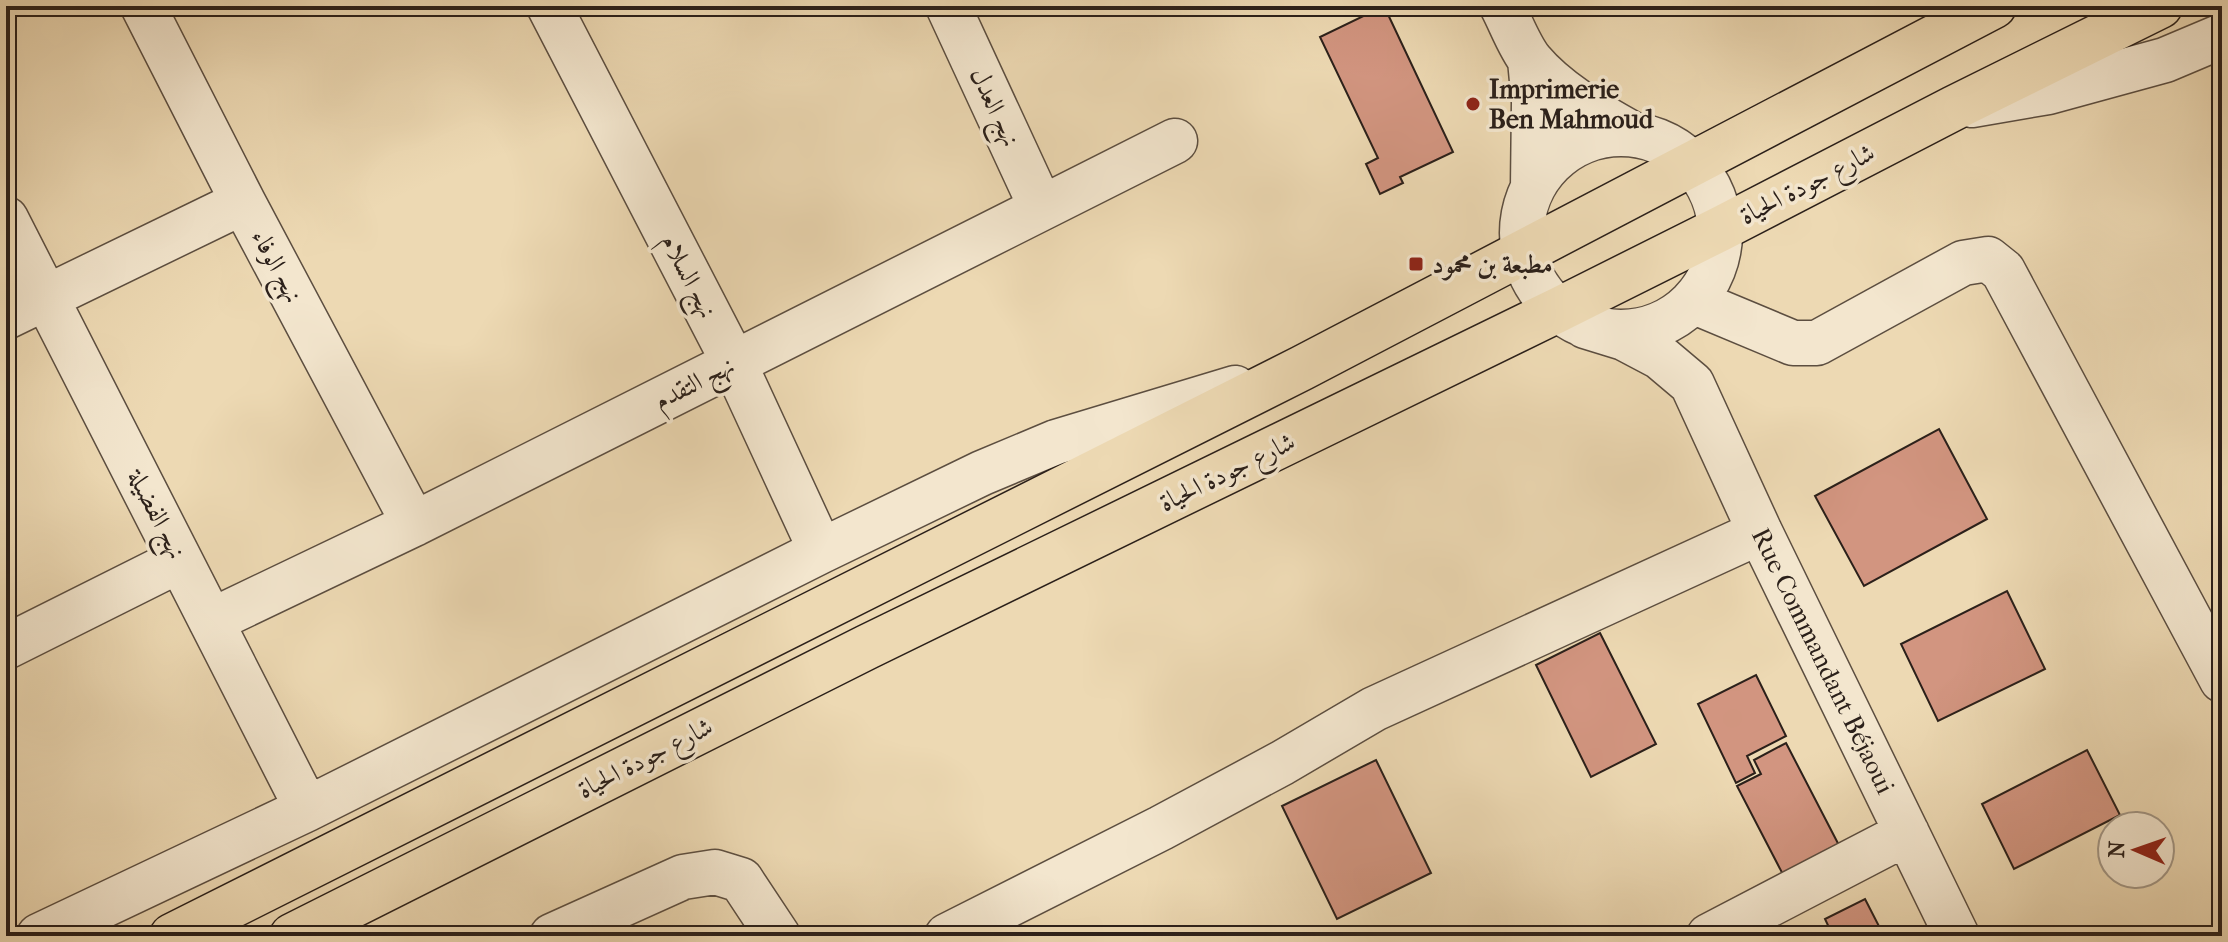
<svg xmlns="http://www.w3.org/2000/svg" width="2228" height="942" font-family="'IM FELL French Canon',Amiri,serif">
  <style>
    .building { fill: #d29580; stroke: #2b201a; stroke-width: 2 }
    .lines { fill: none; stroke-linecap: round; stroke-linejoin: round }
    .minor-casing { stroke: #5c4e40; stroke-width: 47 }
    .highway-casing { stroke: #2b201a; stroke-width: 47 }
    .minor { stroke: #f3e6ce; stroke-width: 44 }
    .highway { stroke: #edd9b3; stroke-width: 44 }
    .poi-dot { fill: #8f2418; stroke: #f3e6ce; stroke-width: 3 }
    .labels { text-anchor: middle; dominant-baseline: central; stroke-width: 7; stroke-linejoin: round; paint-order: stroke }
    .poi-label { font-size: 26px; font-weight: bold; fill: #2b201a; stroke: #f3e6ce; text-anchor: start }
    .street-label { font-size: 26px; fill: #2b201a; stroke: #f3e6ce }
  </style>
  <rect width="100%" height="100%" fill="#edd9b3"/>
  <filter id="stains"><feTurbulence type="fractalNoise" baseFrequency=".0025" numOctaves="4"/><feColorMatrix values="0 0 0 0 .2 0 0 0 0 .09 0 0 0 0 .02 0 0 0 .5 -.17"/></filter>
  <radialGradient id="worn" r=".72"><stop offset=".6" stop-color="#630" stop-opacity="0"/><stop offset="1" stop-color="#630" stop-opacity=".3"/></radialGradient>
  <path class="building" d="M1384,6L1453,152L1400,177L1403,183L1380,194L1366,164L1378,158L1320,37Z
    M1939,429L1987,519L1864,586L1815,496Z
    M2007,591L2045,669L1938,721L1901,644Z
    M1600,633L1656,744L1591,777L1536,665Z
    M1756,675L1786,736L1747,756L1755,773L1736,783L1698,704Z
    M1786,743L1844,855L1790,888L1737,786L1761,774L1754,760Z
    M2087,750L2120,815L2014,869L1982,804Z
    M1376,760L1431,873L1337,919L1282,806Z
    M1865,899L1884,936H1833L1825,919Z"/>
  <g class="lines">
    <g class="minor-casing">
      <path id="minor" d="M143,6L243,202L414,524
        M549,6L734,363L821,551
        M948,6L1041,207
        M1502,6C1511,23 1519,46 1531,61C1558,93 1597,114 1632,134
        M1530,60L1534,102L1533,187
        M1972,105L2048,92L2165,60L2222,36
        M1522 233a99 99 0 1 1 198 0a99 99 0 1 1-198 0Z
        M6,219L307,809
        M1702,305L1793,343H1817L1963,263L1988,259L2003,271L2222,680
        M6,317L243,202
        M1585,326L1624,338L1660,357L1692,384L1760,532L1957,936
        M211,621L414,524L1175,141
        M6,647L180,560
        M39,936L307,809L821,551L982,473L1056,442L1235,388
        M552,936L683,877L715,872L741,880L778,936
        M947,936L1161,828L1282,763L1374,709L1760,532
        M1709,936L1907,833"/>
    </g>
    <g class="highway-casing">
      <path id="highway" d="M172,936L1302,368L1994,6
        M292,936L867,647L1558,310L1720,229L1954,108L2160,6"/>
    </g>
    <use href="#minor" class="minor"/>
    <use href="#highway" class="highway"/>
  </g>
  <g class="poi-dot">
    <circle cx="1473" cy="104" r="8"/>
    <rect x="1408" y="256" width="16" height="16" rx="4"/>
  </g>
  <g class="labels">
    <g class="poi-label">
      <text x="1489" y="89">Imprimerie<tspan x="1489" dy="30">Ben Mahmoud</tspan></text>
      <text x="1432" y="264">مطبعة بن محمود</text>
    </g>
    <g class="street-label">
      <text transform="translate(995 107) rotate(65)">نهج العدل</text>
      <text transform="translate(1807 184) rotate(-27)">شارع جودة الحياة</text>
      <text transform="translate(277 266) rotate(62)">نهج الوفاء</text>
      <text transform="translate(689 276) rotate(63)">نهج السلام</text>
      <text transform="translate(694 383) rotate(-27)">نهج التقدم</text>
      <text transform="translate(1227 472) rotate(-26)">شارع جودة الحياة</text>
      <text transform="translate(157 514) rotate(63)">نهج الفضيلة</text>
      <text transform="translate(1823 661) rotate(64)">Rue Commandant Béjaoui</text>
      <text transform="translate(645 758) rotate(-27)">شارع جودة الحياة</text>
    </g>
  </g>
  <rect width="2228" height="942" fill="none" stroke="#edd9b3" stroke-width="32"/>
  <rect x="8" y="8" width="2212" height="926" fill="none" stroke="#2b201a" stroke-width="4"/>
  <rect x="16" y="16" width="2196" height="910" fill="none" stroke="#2b201a" stroke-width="2"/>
  <g transform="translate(2136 850) rotate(272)"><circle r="38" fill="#f3e6ce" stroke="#a39786" stroke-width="2"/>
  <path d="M0-6L14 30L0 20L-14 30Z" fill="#8f2418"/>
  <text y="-12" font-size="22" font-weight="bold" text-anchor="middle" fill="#2b201a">N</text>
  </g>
  <rect width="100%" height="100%" filter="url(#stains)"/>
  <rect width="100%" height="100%" fill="url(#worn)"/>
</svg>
